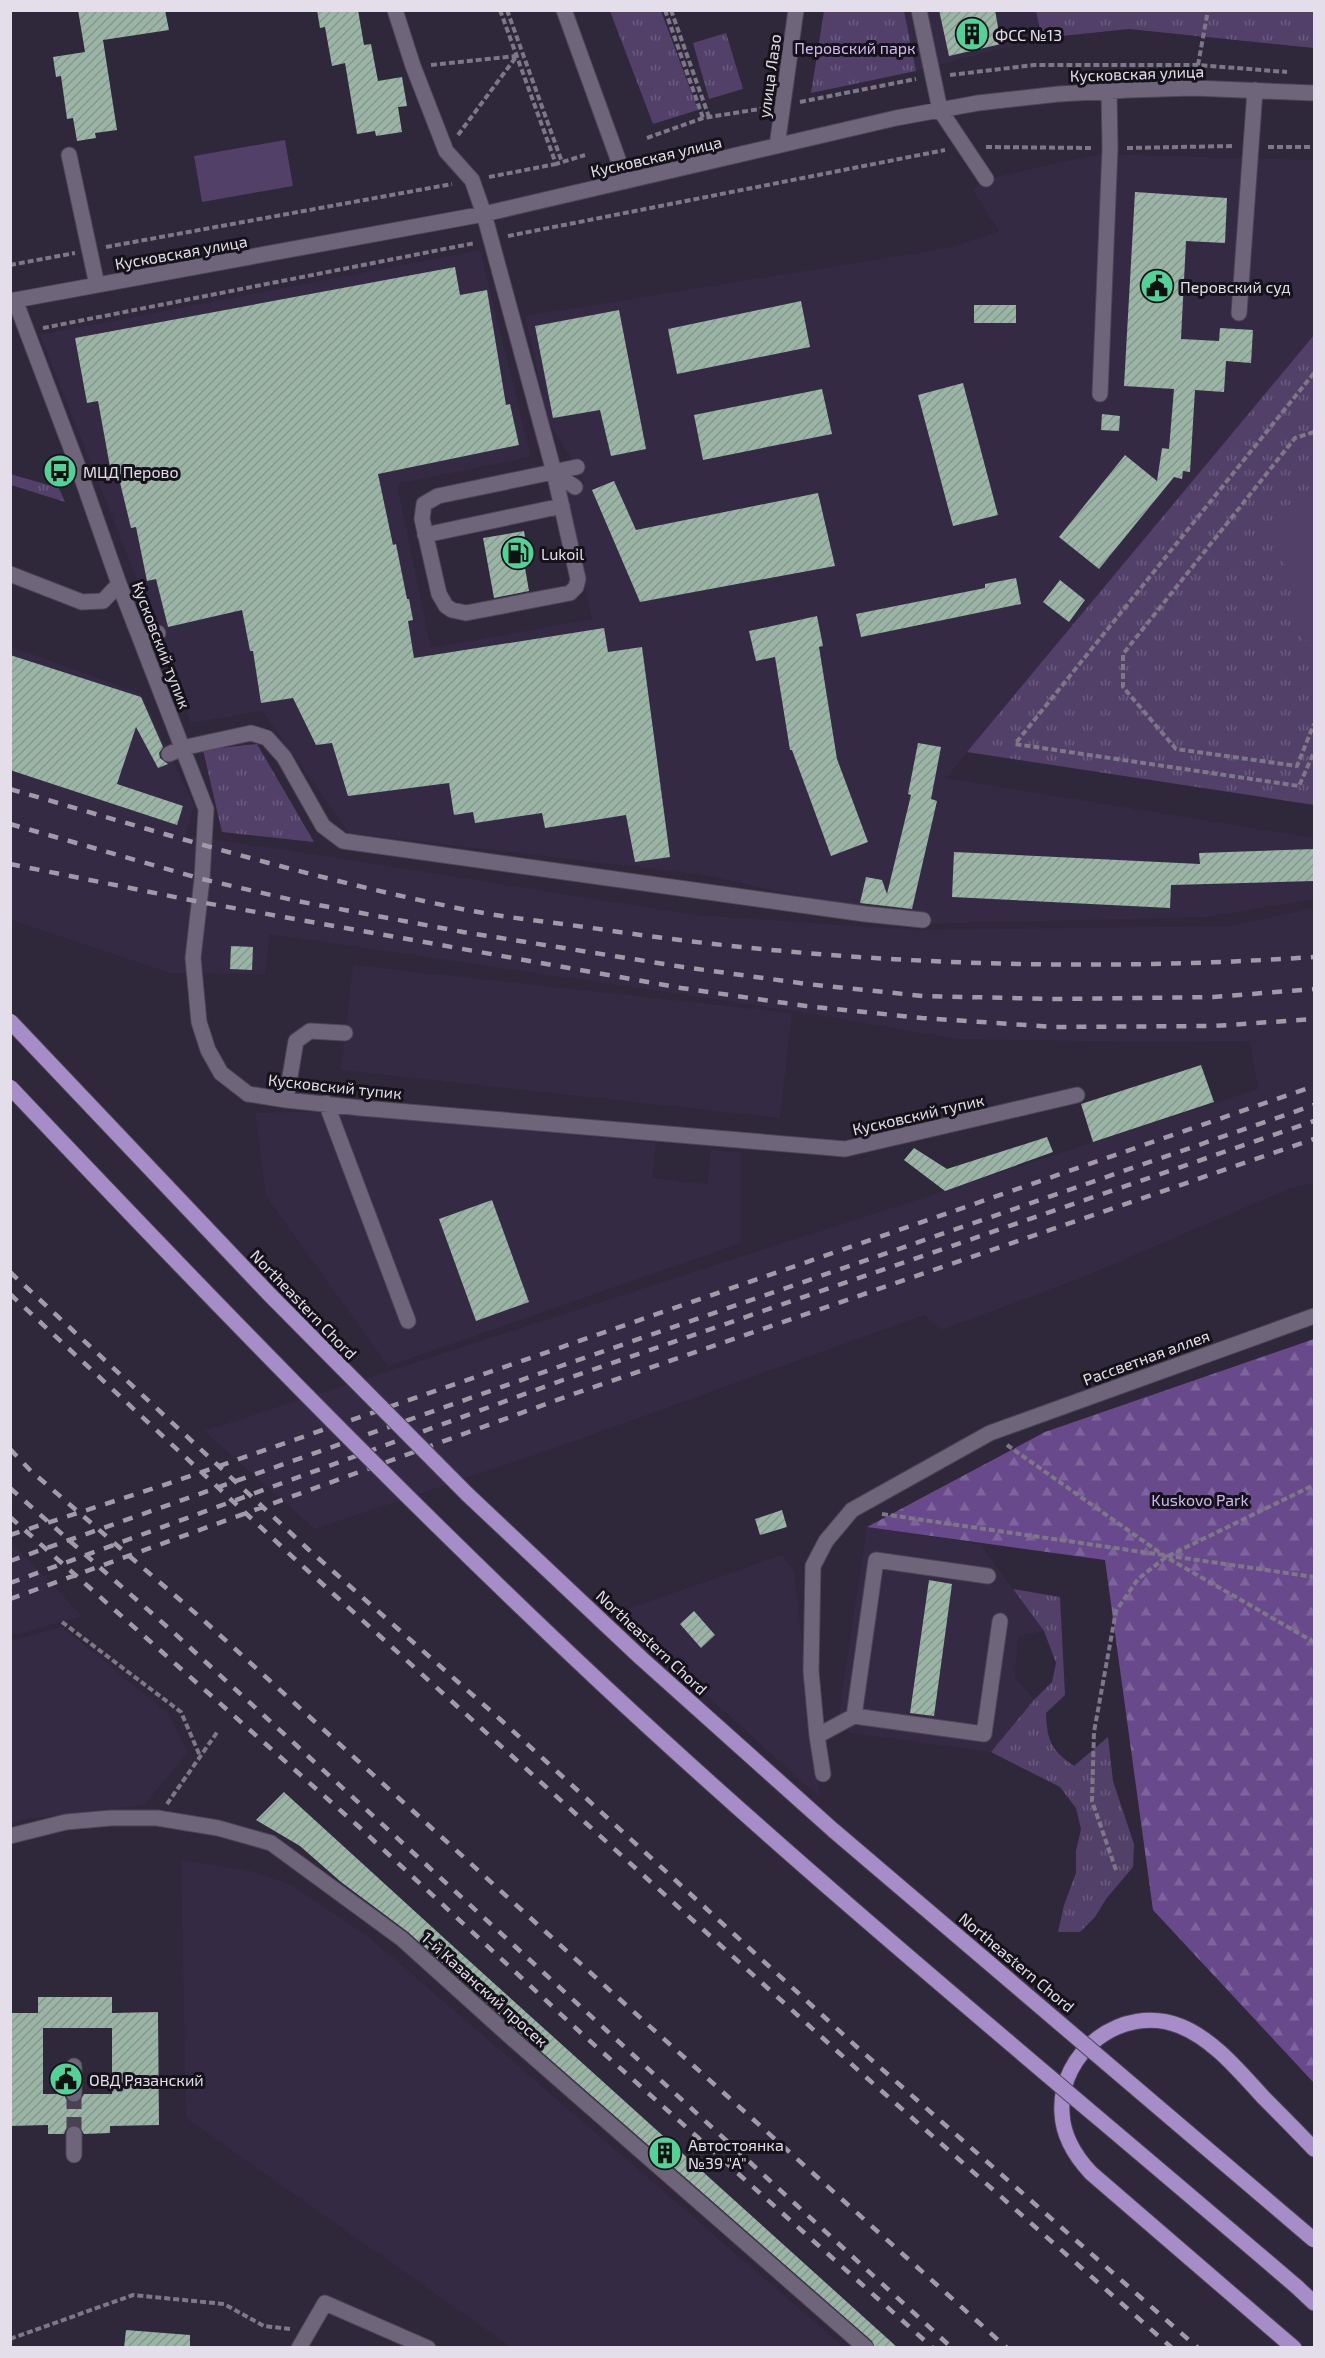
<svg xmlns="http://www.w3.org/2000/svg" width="1325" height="2358" font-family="'Exo 2',sans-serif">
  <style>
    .built { fill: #352a44 }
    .grass { fill: url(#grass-tufts) }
    .forest { fill: url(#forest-firs) }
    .pitch { fill: #524069 }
    .building { fill: url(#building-hatch) }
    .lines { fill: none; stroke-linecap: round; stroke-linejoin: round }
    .minor-tunnel { stroke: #4a4254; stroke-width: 15; stroke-dasharray: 15 8; stroke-linecap: butt }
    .minor-casing { stroke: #4c4555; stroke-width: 17 }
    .major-casing { stroke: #4c4555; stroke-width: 17 }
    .path { stroke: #7d7787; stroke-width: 4; stroke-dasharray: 6 3; stroke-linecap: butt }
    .minor { stroke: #6e657b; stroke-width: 15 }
    .major { stroke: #a68dc7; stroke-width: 15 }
    .rail { stroke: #a09aa9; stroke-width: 4.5; stroke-dasharray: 10 10; stroke-linecap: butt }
    .major-bridge-casing { stroke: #4c4555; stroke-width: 17; stroke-linecap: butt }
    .major-bridge { stroke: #a68dc7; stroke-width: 15 }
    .labels { text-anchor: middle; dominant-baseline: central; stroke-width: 6; stroke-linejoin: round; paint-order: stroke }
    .poi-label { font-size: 16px; fill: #e3deea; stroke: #15121a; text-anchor: start }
    .park-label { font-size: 16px; fill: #d0b9f2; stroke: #15121a }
    .street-label { font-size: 16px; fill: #e3deea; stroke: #15121a }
  </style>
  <defs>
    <pattern id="grass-tufts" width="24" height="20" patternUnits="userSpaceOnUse" patternTransform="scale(1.5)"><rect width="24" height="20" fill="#524069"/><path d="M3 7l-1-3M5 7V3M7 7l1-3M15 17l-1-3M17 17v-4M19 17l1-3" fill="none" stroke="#6b5b7f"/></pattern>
    <pattern id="forest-firs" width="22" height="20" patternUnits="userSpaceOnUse" patternTransform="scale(1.5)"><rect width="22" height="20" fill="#684a8c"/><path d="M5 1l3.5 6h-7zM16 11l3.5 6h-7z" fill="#7d649c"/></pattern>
    <pattern id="building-hatch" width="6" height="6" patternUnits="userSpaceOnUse" patternTransform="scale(1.5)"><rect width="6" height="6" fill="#9ab4a5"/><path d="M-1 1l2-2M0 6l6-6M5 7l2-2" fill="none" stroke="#84988d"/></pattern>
  </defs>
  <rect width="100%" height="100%" fill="#2f273a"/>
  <path class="built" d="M904,11H1036L1042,38L916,71Z
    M1099,154L1314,160V335L946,778L1314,838V899L1205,917L922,924L705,875L349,833L262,711L191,723L158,633L40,335L480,250L531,457L397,484L431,648L592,619L564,489L585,484L577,467L549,423L525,316L948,248L999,231L972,189L986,179Z
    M10,646L141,694L194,805L185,836L280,849L696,915L914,930L1229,926L1314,908V1183L1286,1190L1081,1278L941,1330L924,1315L552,1449L315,1529L204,1431L1258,1089L1250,1041L1151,1042L957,1039L795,1011L270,934L265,974L170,973L11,920Z
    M353,965L792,1013L780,1118L341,1070Z
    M329,1111L656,1143L652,1178L707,1184L711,1150L741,1152V1243L388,1366L266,1196L255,1113Z
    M867,1527L980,1544L1044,1631L1018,1637L1015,1677L1034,1700L991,1752L850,1733L839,1712Z
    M10,1541H11L82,1616L11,1636Z
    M782,1555L794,1571L820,1798L616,1613Z
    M62,1627L168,1713L188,1752L144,1805L26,1819L11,1824V1641Z
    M181,1860L252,1871L291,1885L370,1938L844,2347H511L186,2118Z"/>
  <path class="grass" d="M610,11H661L698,110L653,124Z
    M824,11H904L916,71L811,93Z
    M1036,11H1314V48L1129,29L1042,38Z
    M726,33L743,89L709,99L693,43Z
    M1314,335V805L967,752Z
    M10,474L59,488L65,502L11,485Z
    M257,744L314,842L222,832L203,750Z
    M1013,1589L1060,1597L1065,1695L1046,1713C1047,1741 1051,1750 1074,1766L1108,1737L1113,1781L1134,1844L1133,1867L1106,1899L1095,1917L1080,1932H1058L1064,1905L1076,1873V1851L1081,1829L1076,1808L1060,1787L991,1752L1034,1700L1052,1682L1056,1663L1044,1631Z"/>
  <path class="forest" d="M1314,1339V2083L1153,1910L1105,1560L867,1527L1045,1432Z"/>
  <path class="pitch" d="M285,140L293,186L202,202L194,156Z
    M1314,499V638L1303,641L1272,509Z"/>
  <path class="building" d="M78,10H165L169,30L103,40L117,130L95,133L96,138L77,141L73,118L67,119L61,76L56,77L53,57L85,52Z
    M317,10H358L364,45L371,44L378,81L402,77L407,106L398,107L402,132L376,136L375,131L357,134L345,63L332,66L325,27L320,28Z
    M939,10H995L1001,44L949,56Z
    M1135,192L1227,198L1225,243L1186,241L1181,339L1219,341L1220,328L1253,330L1251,363L1226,361L1224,392L1195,390L1190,472L1183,471L1182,479L1174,477L1099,569L1059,537L1125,455L1157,481L1162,448L1169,449L1174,389L1124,386Z
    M455,267L460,295L487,290L506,405L510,404L519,445L378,474L393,545L396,544L407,599H409L413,620L408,621L414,658L604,628L608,652L642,647L670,857L635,862L626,815L545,828L542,813L475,823L473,812L454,815L449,783L348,796L332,743L316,745L293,698L261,703L253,651H250L242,610L168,627L156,579L147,581L136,527L131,528L116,466L110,467L98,401L87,403L75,338Z
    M801,301L810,347L677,374L668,329Z
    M974,305H1016V323H974Z
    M619,310L646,449L611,456L600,410L553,418L535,326Z
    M963,383L998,515L953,526L918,395Z
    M822,389L832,434L703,460L694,415Z
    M1102,414L1120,416L1119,431L1101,430Z
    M614,481L636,530L818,493L835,566L640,602L592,490Z
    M524,531L528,555L523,556L529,591L494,598L483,538Z
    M1016,578L1021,604L861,637L856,614L985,588V584Z
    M1060,580L1085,600L1069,622L1043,602Z
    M817,616L823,646L819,647L837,759L868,842L831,856L792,750H790L775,657L756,661L749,631Z
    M10,655L141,697L163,747L159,753L160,758L168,764L158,768L136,727L117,784L183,806L177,825L10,770Z
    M918,743L941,747L931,799L937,801L912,909L860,903L866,877L882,880L887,894L911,795L908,794Z
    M1314,849V881L1171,885L1170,908L952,897L954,852L1200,864L1199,853Z
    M231,946L253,947L252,970L230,969Z
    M1201,1065L1214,1102L1093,1142L1081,1104Z
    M1047,1137L1053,1152L945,1191L904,1160L914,1148L947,1169Z
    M492,1200L529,1302L476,1321L439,1219Z
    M782,1510L787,1527L760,1535L755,1519Z
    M929,1580L952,1584L934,1716L910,1713Z
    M694,1611L715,1635L701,1648L680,1624Z
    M284,1792L466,1958L898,2348H875L872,2341L520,2033L408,1932L341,1882L300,1846L256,1820Z
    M38,1997H112V2028H43V2094H64L66,2099L73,2104L79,2102L84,2094H112V2013L158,2012L159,2125L110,2126V2133L84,2134L79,2126L73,2124L66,2129L64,2134H48V2125L10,2126V2013H38Z
    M126,2330L190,2335V2348H124Z"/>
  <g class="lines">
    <path class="minor-tunnel" d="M74,2094V2134"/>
    <g class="minor-casing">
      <path id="minor" d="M395,10L413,66L446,151L472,180L484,214L554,472L578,579L576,587L570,593L466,613L452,610L446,606L439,594L422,519L424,504L438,496L577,467
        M564,10L626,181
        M919,10L940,110L986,179
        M777,146L796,10
        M69,155L97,285
        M15,300L77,464L119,584L206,809L202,879L193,958L199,1022L208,1050L221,1073L248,1094L286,1100L361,1108L845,1149L1077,1095
        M10,301L484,214L896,118L978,103L1059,94L1130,90L1193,88L1314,93
        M1239,313L1255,90
        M1100,394L1110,148L1109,91
        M554,472L575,487
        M425,535L562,506
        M10,574L82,602L103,601L119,584
        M141,639L158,633
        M169,754L182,748L251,733L267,738L284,757L323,826L343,841L865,914L923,920
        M286,1100L296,1041L310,1031L345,1033
        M326,1103L408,1321
        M854,1716L984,1734L1000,1621
        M817,1736L854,1716L876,1560L988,1576
        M823,1774L817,1736L811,1671L813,1566L826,1541L852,1510L990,1433L1314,1316
        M10,1836L66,1822L111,1818H157L218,1828L271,1843L402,1939L514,2040L866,2348
        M74,2066V2094
        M74,2134V2155
        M299,2348L325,2303L428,2348"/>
    </g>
    <g class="major-casing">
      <path id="major" d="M1297,2287L1314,2303
        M1294,2348L1091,2173C1075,2156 1063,2137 1062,2113C1058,2052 1123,2003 1180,2026C1213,2039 1239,2071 1263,2097C1280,2114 1297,2131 1314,2149"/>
    </g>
    <path class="path" d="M500,10L556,164L585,155
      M507,10L562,162
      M665,10L703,118
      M671,10L709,117
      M431,65L516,56
      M1198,65L1208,10
      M950,75L1034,65H1198L1287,72
      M800,102L916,79
      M458,135L516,57
      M647,138L703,118L766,108
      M986,147L1092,148
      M1268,147H1314
      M1127,148L1233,146
      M489,177L556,164
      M508,236L945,150
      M106,247L452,184
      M10,265L75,253
      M43,328L475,243
      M1314,373L1015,744L1299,786L1314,752
      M1314,432L1295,438L1123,654V687L1176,749L1297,766L1314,724
      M1007,1445L1166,1557L1314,1642
      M882,1514L1314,1577
      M62,1622L181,1712L200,1756
      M167,1804L218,1731
      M1116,1870L1092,1801L1094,1732L1116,1611L1138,1579L1166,1557L1314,1485
      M10,2339L133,2295L224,2304L264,2326L290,2329"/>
    <use href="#minor" class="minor"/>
    <use href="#major" class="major"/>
    <path class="rail" d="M10,789C161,833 312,879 467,910C508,918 550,922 592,928C831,964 1073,973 1314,957
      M10,824L202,879L297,901L463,932L683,967L807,984L923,996L1053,999L1213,997L1314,989
      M10,864L200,902L681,988L806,1006L922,1018L1055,1027L1214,1026L1314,1019
      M10,1272L309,1550L502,1721L858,2048L1198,2348
      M10,1294L296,1560L859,2071L1172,2348
      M10,1449L31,1471L201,1618L615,1995L1007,2348
      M10,1488L173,1632L952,2348
      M10,1517L358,1826L581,2033L933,2348
      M10,1535L170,1483L1314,1086
      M10,1561L558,1367L1314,1105
      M10,1583L563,1380L1314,1121
      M10,1599L568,1396L1314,1139"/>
    <g class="major-bridge-casing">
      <path id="major-bridge" d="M10,1021L269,1294L467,1494L641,1658L833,1830L1314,2240
        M10,1087C203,1291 397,1492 602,1684C826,1893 1064,2087 1297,2287"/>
    </g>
    <use href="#major-bridge" class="major-bridge"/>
  </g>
  <defs>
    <g id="building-disc" transform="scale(1.725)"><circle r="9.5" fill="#51d398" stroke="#15121a"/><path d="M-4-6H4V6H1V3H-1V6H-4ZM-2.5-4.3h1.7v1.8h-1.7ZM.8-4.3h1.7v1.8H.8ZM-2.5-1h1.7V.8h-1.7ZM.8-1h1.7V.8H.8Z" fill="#111"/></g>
    <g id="civic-disc" transform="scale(1.725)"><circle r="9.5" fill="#51d398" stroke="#15121a"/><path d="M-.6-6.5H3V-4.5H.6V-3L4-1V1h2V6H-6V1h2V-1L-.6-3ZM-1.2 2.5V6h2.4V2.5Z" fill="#111"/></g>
    <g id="bus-disc" transform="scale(1.725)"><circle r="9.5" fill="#51d398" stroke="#15121a"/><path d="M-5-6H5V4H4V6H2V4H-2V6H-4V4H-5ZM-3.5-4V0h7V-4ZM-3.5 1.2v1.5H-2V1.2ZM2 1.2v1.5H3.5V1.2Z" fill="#111"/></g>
    <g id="fuel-disc" transform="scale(1.725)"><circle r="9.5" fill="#51d398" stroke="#15121a"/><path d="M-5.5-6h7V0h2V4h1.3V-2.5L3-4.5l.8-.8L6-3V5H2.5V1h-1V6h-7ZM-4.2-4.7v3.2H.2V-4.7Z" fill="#111"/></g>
  </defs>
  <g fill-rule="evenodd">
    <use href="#building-disc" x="972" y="34"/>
    <use href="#civic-disc" x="1157" y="286"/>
    <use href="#bus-disc" x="60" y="471"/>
    <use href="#fuel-disc" x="518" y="553"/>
    <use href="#civic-disc" x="66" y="2079"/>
    <use href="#building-disc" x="665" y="2153"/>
  </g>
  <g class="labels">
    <g class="poi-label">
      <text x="995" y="34">ФСС №13</text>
      <text x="1180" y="286">Перовский суд</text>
      <text x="83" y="471">МЦД Перово</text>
      <text x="541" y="553">Lukoil</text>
      <text x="89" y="2079">ОВД Рязанский</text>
      <text x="688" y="2144">Автостоянка<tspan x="688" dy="18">№39 "А"</tspan></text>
    </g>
    <g class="park-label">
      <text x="855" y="47">Перовский парк</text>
      <text x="1200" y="1499">Kuskovo Park</text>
    </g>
    <g class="street-label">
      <text transform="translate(1137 73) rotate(-2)">Кусковская улица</text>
      <text transform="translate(769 76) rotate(-82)">улица Лазо</text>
      <text transform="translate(656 156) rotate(-13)">Кусковская улица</text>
      <text transform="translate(181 252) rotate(-10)">Кусковская улица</text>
      <text transform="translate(162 645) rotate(69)">Кусковский тупик</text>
      <text transform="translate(335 1086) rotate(6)">Кусковский тупик</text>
      <text transform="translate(918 1114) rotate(-13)">Кусковский тупик</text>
      <text transform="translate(304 1304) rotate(46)">Northeastern Chord</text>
      <text transform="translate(1146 1357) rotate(-20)">Рассветная аллея</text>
      <text transform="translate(652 1642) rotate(43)">Northeastern Chord</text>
      <text transform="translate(1017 1962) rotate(40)">Northeastern Chord</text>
      <text transform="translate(485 1989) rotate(42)">1-й Казанский просек</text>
    </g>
  </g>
  <rect width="1325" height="2358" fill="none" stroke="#e3deea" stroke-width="24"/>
</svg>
